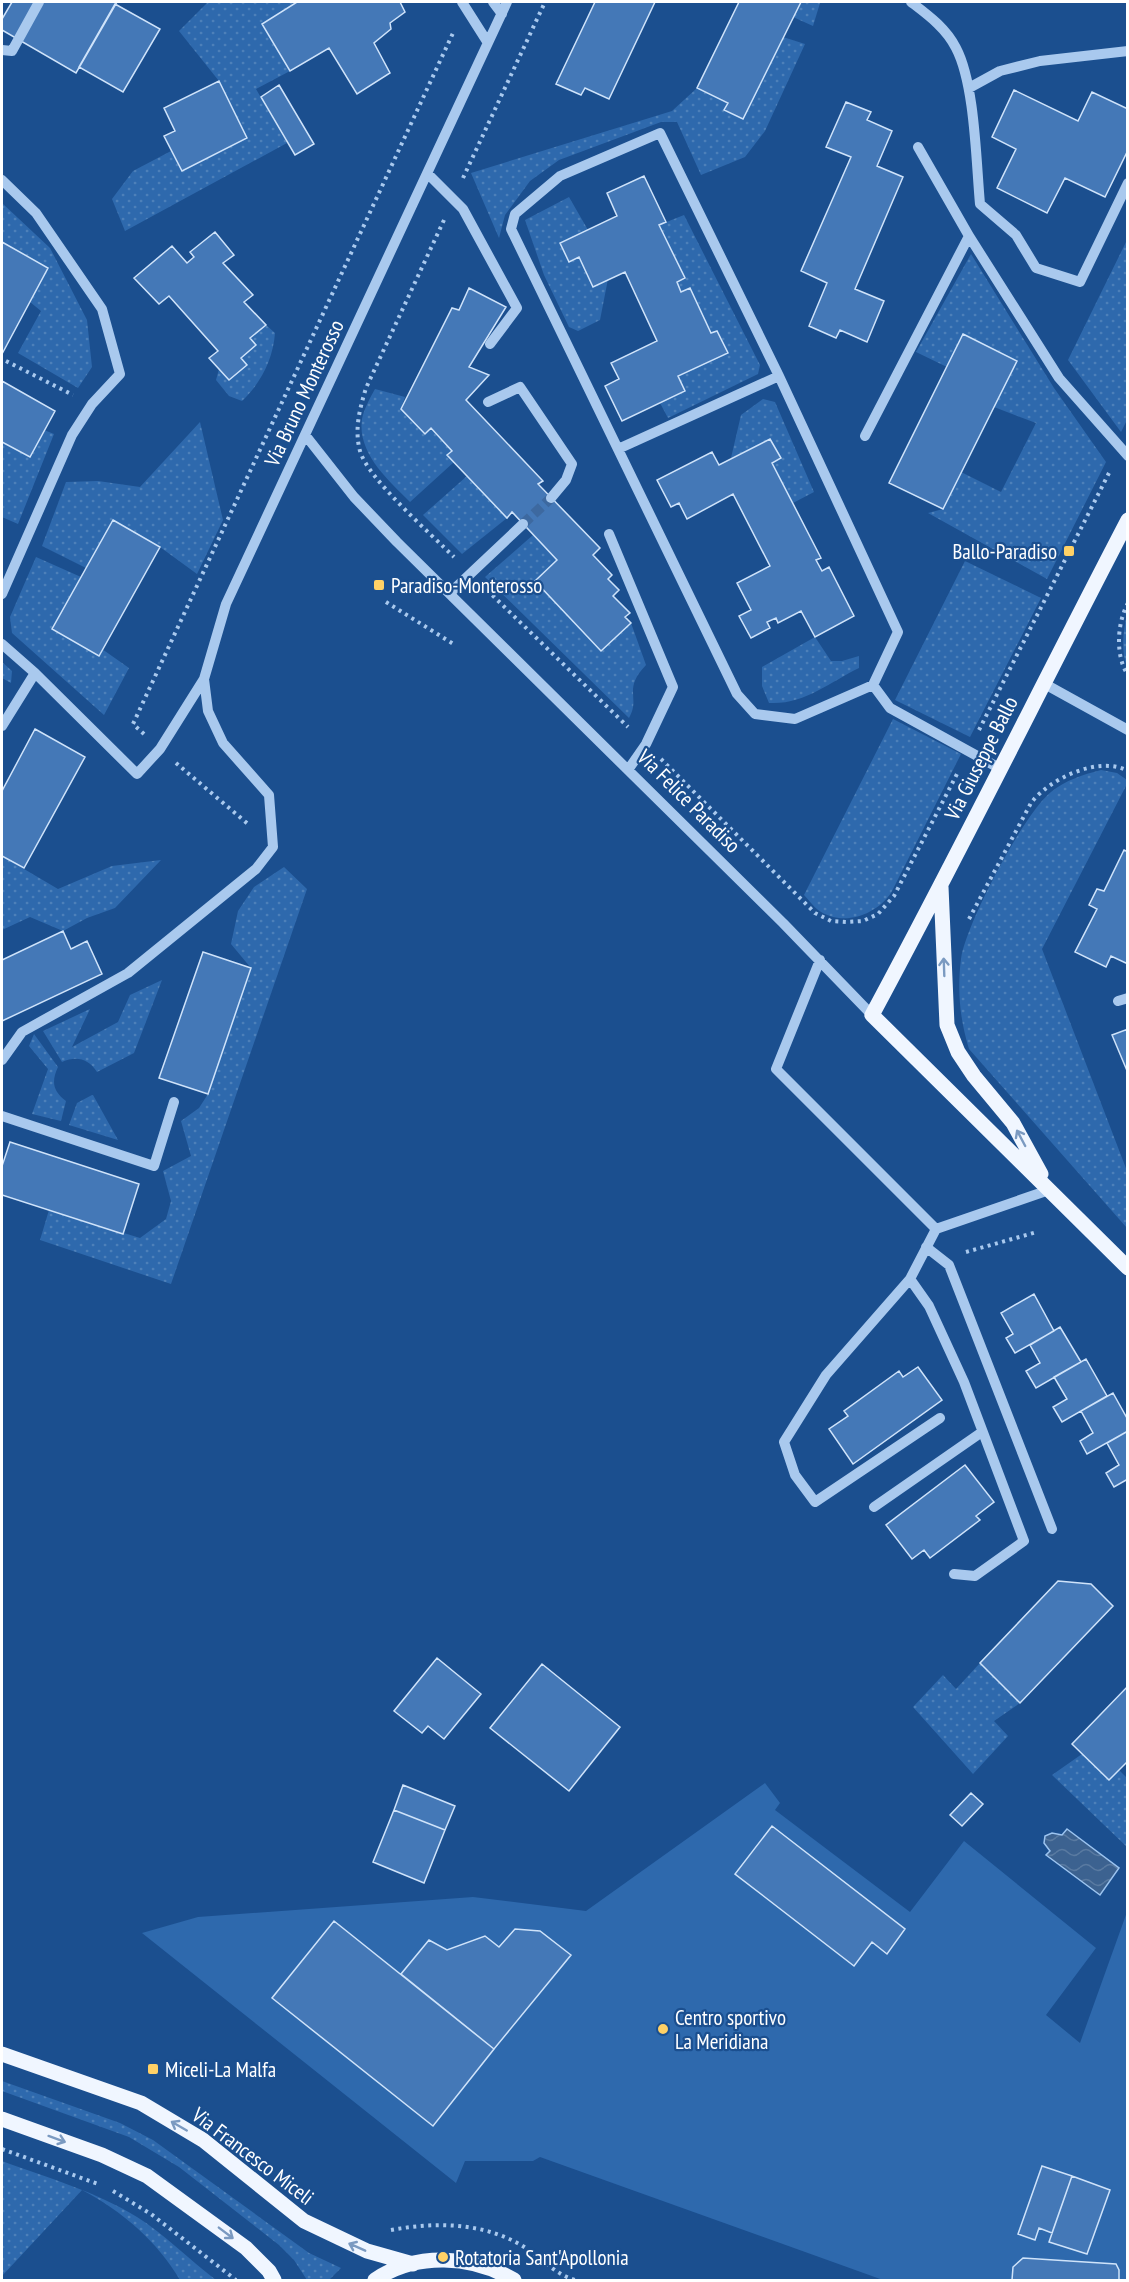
<svg xmlns="http://www.w3.org/2000/svg" width="1129" height="2282" font-family="'PT Sans Narrow',sans-serif">
  <style>
    .green { fill: url(#green-dots) }
    .pitch { fill: #2e69ad }
    .water { fill: url(#water-waves); stroke: #9cc4f0; stroke-width: 1.5 }
    .building { fill: #4478b7; stroke: #cfe3fa; stroke-width: 1.5 }
    .lines { fill: none; stroke-linecap: round; stroke-linejoin: round }
    .minor-tunnel { stroke: #3d69a0; stroke-width: 10; stroke-dasharray: 10 5; stroke-linecap: butt }
    .path { stroke: #a9c9ee; stroke-width: 4; stroke-dasharray: 3 4.5; stroke-linecap: butt }
    .minor { stroke: #a9c9ee; stroke-width: 10 }
    .major { stroke: #f0f6ff; stroke-width: 15 }
    .oneway { stroke: #7b9ac1 }
    .poi-dot { fill: #ffd166; stroke: #1b4f8f; stroke-width: 2 }
    .labels { text-anchor: middle; dominant-baseline: central; stroke-width: 4.5; stroke-linejoin: round; paint-order: stroke }
    .street-label { font-size: 21px; fill: #fff; stroke: #1b4f8f }
    .poi-label { font-size: 21px; fill: #fff; stroke: #1b4f8f; text-anchor: start }
  </style>
  <defs>
    <pattern id="green-dots" width="8" height="8" patternUnits="userSpaceOnUse" patternTransform="scale(1.5)"><rect width="8" height="8" fill="#2e69ad"/><path d="M2 2h.1M6 6h.1" fill="none" stroke="#4d80b9" stroke-width="1.8" stroke-linecap="round"/></pattern>
    <pattern id="water-waves" width="16" height="10" patternUnits="userSpaceOnUse" patternTransform="scale(1.5)"><rect width="16" height="10" fill="#3c6290"/><path d="M0 5q4-4 8 0t8 0" fill="none" stroke="#597aa1"/></pattern>
  </defs>
  <rect width="100%" height="100%" fill="#1b4f8f"/>
  <path class="green" d="M208,2H297L262,24L290,71L256,89L287,143L125,231L112,199L133,171L171,151L182,171L247,138L219,81L179,31Z
    M801,2L820,3L813,26L793,17Z
    M783,37L805,44L765,131L745,157L701,175L677,122H661L559,160L530,181L505,215L499,238L471,173L672,111L697,88L728,103L724,110L743,119Z
    M569,197L588,230L561,244L569,262L579,257L608,279L600,320L578,331L569,327L544,275L525,220Z
    M2,203L50,248L87,320L92,367L78,388L18,353L41,311L30,302L48,268L2,242Z
    M684,215L760,365L758,374L668,418L660,403L685,391L678,376L727,353L717,331L711,333L690,288L681,292L677,282L685,278L659,225Z
    M1127,240L1128,418L1121,432L1068,360Z
    M971,254L1054,388L1106,462L1047,579L928,513L943,509L961,472L1001,492L1036,423L994,407L1017,361L947,367L916,352Z
    M266,325L275,333C273,359 261,383 242,401L229,396L216,380L219,369L229,380L247,365L241,358L256,345L250,338Z
    M375,389L405,397L401,409L425,434L431,428L452,451L447,455L454,462L410,502C388,480 357,453 362,419C364,409 370,398 375,389Z
    M763,399L775,402L814,492L793,503L772,463L780,458L770,439L731,458L741,415Z
    M200,422L223,520L197,574L160,547L113,521L86,568L42,546L66,482L98,481L140,487Z
    M44,430L54,434L18,524L2,517V442L30,457Z
    M467,476L507,518L462,554L423,515Z
    M533,535L557,560L535,581L601,650L631,623L646,665C622,690 641,697 629,718L485,577Z
    M36,557L81,577L52,629L99,656L102,649L129,668L104,715L12,633L10,617Z
    M965,561L1041,598L970,737L895,700Z
    M1127,614V667C1121,651 1123,631 1127,614Z
    M815,637L831,661H842L859,656V668C830,682 804,705 769,703L762,686V667Z
    M2,662L12,671L11,683L2,678Z
    M893,719L961,754L891,893C875,916 842,927 818,910C813,906 809,900 804,895Z
    M1101,770L1117,773L1127,780V784L1042,949L1127,1171V1228L969,1049C960,1020 957,990 961,959C965,926 1024,813 1051,792C1066,780 1082,775 1101,770Z
    M2,856L58,889L112,866L161,860L115,908L87,918L63,931L30,917L2,930Z
    M284,867L307,889L171,1284L40,1240L49,1210L140,1238L166,1219L171,1201L163,1171L191,1156L181,1121L199,1108L208,1094L251,968L231,944L238,911L254,887Z
    M162,980L134,1053L97,1072C88,1058 76,1056 62,1062L43,1031L90,1009L72,1047L118,1022L130,995Z
    M34,1034L58,1067C51,1082 53,1091 66,1101L61,1121L32,1114L48,1069L29,1046Z
    M92,1095H93L118,1140L69,1125L77,1103Z
    M980,1663L1020,1703L994,1721L1008,1736L973,1774L913,1707L943,1675L956,1689Z
    M1082,1754L1109,1779L1119,1770L1127,1778V1847L1052,1775Z
    M2,2081L120,2123L153,2140L309,2253L341,2268L329,2280H307L294,2260L279,2245L179,2167L129,2137L2,2091Z
    M2,2161C48,2178 95,2191 137,2217C163,2233 191,2261 216,2280H180C157,2241 122,2211 82,2190L2,2276Z"/>
  <path class="pitch" d="M765,1783L780,1803L775,1810L910,1912L964,1841L1096,1948L1046,2015L1080,2043L1127,1912V2280H883L540,2157L533,2161H465L456,2183L142,1933L198,1917L473,1897L586,1911Z"/>
  <path class="water" d="M1067,1829L1119,1868L1100,1895L1046,1855L1050,1851L1044,1843L1045,1836L1052,1833L1062,1835Z"/>
  <path class="building" d="M12,2H117L76,73L2,30V19Z
    M297,2H400L405,12L390,23L391,29L374,43L390,73L357,94L329,48L290,71L262,24Z
    M595,2H655L609,99L585,88L581,95L556,84Z
    M739,2H801L743,119L724,110L728,103L697,88Z
    M115,4L160,29L123,92L79,67Z
    M219,81L247,138L182,171L164,136L175,131L164,108Z
    M279,85L314,144L295,155L261,97Z
    M1014,90L1078,121L1092,92L1128,109V150L1105,197L1065,178L1047,213L997,188L1016,149L992,137Z
    M846,102L871,112L867,120L892,131L877,166L903,177L855,289L884,301L867,342L840,330L836,338L809,326L827,283L801,271L851,157L826,147Z
    M644,176L666,222L659,225L685,278L677,282L681,292L690,288L711,333L717,331L728,353L678,376L685,391L622,421L605,386L619,379L611,363L657,341L625,272L593,287L579,257L569,262L560,243L617,216L607,193Z
    M215,232L234,255L223,263L253,295L244,302L266,325L250,338L256,345L241,358L247,365L229,380L209,358L218,351L169,296L159,304L134,278L172,246L187,263L194,257L190,252Z
    M2,242L48,268L2,354Z
    M469,288L506,307L469,367L489,375L466,400L543,481L538,484L600,548L593,555L612,575L608,579L619,590L613,596L630,613L625,617L631,623L601,651L535,581L557,560L512,512L507,518L447,455L452,451L431,428L425,434L401,409L452,308L459,310Z
    M963,334L1017,361L943,509L889,483Z
    M2,381L55,411L30,457L2,442Z
    M770,439L781,458L772,463L821,558L816,560L822,571L829,567L854,616L815,637L801,611L778,623L776,618L767,622L770,628L751,638L739,616L751,610L737,583L770,566L733,494L687,519L679,503L671,507L657,480L712,452L719,465Z
    M113,520L160,547L99,656L52,629Z
    M35,729L85,757L24,868L2,856V791Z
    M1124,850L1128,852V964L1111,956L1106,967L1075,952L1097,909L1089,905L1097,889L1104,891Z
    M63,931L71,949L87,941L102,974L2,1021V960Z
    M203,952L251,968L208,1094L159,1078Z
    M1128,1029V1073L1112,1035Z
    M10,1142L139,1184L123,1234L2,1195V1166Z
    M1034,1294L1054,1331L1015,1353L1006,1338L1013,1334L1001,1313Z
    M1060,1327L1081,1362L1036,1388L1026,1371L1040,1363L1030,1345Z
    M1086,1359L1107,1396L1062,1422L1053,1407L1067,1399L1054,1377Z
    M918,1367L942,1400L853,1464L829,1429L848,1416L844,1411L899,1371L903,1377Z
    M1113,1393L1128,1420V1431L1087,1454L1080,1441L1093,1433L1081,1411Z
    M1128,1431V1479L1114,1487L1106,1473L1119,1465L1107,1443Z
    M965,1465L994,1502L976,1516L980,1520L930,1558L924,1550L912,1559L886,1525Z
    M1058,1581L1091,1584L1113,1606L1020,1703L980,1663Z
    M437,1658L481,1694L444,1739L428,1726L422,1733L394,1711Z
    M542,1664L620,1727L569,1791L490,1728Z
    M1128,1686V1761L1109,1780L1072,1744Z
    M403,1785L455,1806L445,1830L394,1810Z
    M971,1793L983,1804L962,1826L950,1815Z
    M394,1810L445,1830L424,1883L373,1862Z
    M772,1826L905,1929L887,1954L872,1942L854,1966L735,1874Z
    M334,1921L494,2049L433,2126L272,1998Z
    M515,1929L540,1931L571,1955L494,2049L401,1974L429,1940L447,1950L485,1936L499,1947Z
    M1042,2166L1072,2176L1052,2233L1039,2228L1035,2240L1018,2234Z
    M1072,2176L1110,2190L1087,2254L1049,2242Z
    M1023,2258L1116,2264L1119,2270V2280H1012L1013,2267Z"/>
  <g class="lines">
    <path class="minor-tunnel" d="M523,524L551,498"/>
    <path class="path" d="M463,178L545,2
      M444,220L366,388C360,408 354,429 360,451C368,479 431,534 454,557
      M6,361L73,395
      M487,590L628,727
      M386,602L455,645
      M1128,603C1117,623 1115,656 1128,675
      M979,730L1111,469
      M144,734L133,724L453,33
      M661,759L815,913L831,921L847,922L863,921L878,914L894,896L958,772
      M176,763L248,824
      M969,919L1031,803C1049,779 1099,755 1128,771
      M966,1252L1037,1232
      M2,2149L98,2184
      M113,2191L151,2214L236,2280
      M391,2230C435,2222 481,2222 521,2245C540,2256 554,2274 575,2280"/>
    <path class="minor" d="M462,2L488,43
      M493,2L502,14
      M911,2C928,15 946,28 956,48C975,84 976,161 980,204L1016,235L1036,268L1080,282L1128,183
      M2,50L12,51L39,2
      M969,88L1000,71L1040,61L1128,51
      M918,147L969,236
      M428,174L463,209L517,308L490,344
      M2,180L36,213L102,309L120,374L92,404L72,435L2,594
      M488,402L520,387L572,464L566,480L551,498
      M306,436L354,497L397,542L783,923L872,1015
      M865,436L969,236L1059,378L1128,456
      M618,449L779,376
      M609,534L673,687L646,744L628,770
      M450,593L523,524
      M2,644L35,673
      M1043,683L1128,730
      M873,685L898,632L779,376L660,133L560,176L515,214L511,229L737,694L755,714L795,719L873,685L890,708L999,768
      M2,726L35,673L137,774L160,749L204,679
      M820,960L776,1069L936,1229L1049,1190
      M1118,1001L1128,998
      M2,1060L22,1032L128,973L256,869L273,847L269,795L223,743L208,711L204,679L226,604L507,2
      M2,1116L154,1166L174,1102
      M936,1229L910,1279L826,1375L784,1442L795,1475L815,1502L940,1418
      M926,1247L949,1265L1052,1529
      M910,1279L929,1306L964,1382L1024,1541L975,1576L954,1574
      M874,1507L982,1432"/>
    <path class="major" d="M1128,520C1042,685 960,852 872,1015L1128,1268
      M941,887L947,1025L958,1052L974,1076L1013,1123L1041,1174
      M2,2054L141,2103L203,2140L304,2221L367,2251L413,2264
      M2,2119L102,2155L147,2176L246,2248L269,2271L274,2280
      M375,2280C416,2252 472,2255 514,2280"/>
  </g>
  <defs><path id="oneway-shaft" d="M-6 0H5M1.5-3L5.5 0L1.5 3" fill="none" stroke-width="1.6" stroke-linecap="round" stroke-linejoin="round" transform="scale(1.5)"/></defs>
  <g class="oneway">
    <use href="#oneway-shaft" transform="translate(944 967) rotate(-92)"/>
    <use href="#oneway-shaft" transform="translate(1021 1138) rotate(-118)"/>
    <use href="#oneway-shaft" transform="translate(179 2126) rotate(-150)"/>
    <use href="#oneway-shaft" transform="translate(57 2139) rotate(20)"/>
    <use href="#oneway-shaft" transform="translate(226 2233) rotate(37)"/>
    <use href="#oneway-shaft" transform="translate(357 2247) rotate(-156)"/>
  </g>
  <g class="poi-dot">
    <rect x="1063" y="545" width="12" height="12" rx="3"/>
    <rect x="373" y="579" width="12" height="12" rx="3"/>
    <circle cx="663" cy="2029" r="6"/>
    <rect x="147" y="2063" width="12" height="12" rx="3"/>
    <circle cx="443" cy="2257" r="6"/>
  </g>
  <g class="labels">
    <g class="street-label">
      <text transform="translate(304 393) rotate(-65)">Via Bruno Monterosso</text>
      <text transform="translate(981 758) rotate(-63)">Via Giuseppe Ballo</text>
      <text transform="translate(689 801) rotate(45)">Via Felice Paradiso</text>
      <text transform="translate(253 2156) rotate(37)">Via Francesco Miceli</text>
    </g>
    <g class="poi-label">
      <text x="1057" y="551" text-anchor="end">Ballo-Paradiso</text>
      <text x="391" y="585">Paradiso-Monterosso</text>
      <text x="675" y="2017">Centro sportivo<tspan x="675" dy="24">La Meridiana</tspan></text>
      <text x="165" y="2069">Miceli-La Malfa</text>
      <text x="455" y="2257">Rotatoria Sant'Apollonia</text>
    </g>
  </g>
  <rect width="1129" height="2282" fill="none" stroke="#ffffff" stroke-width="6"/>
</svg>
